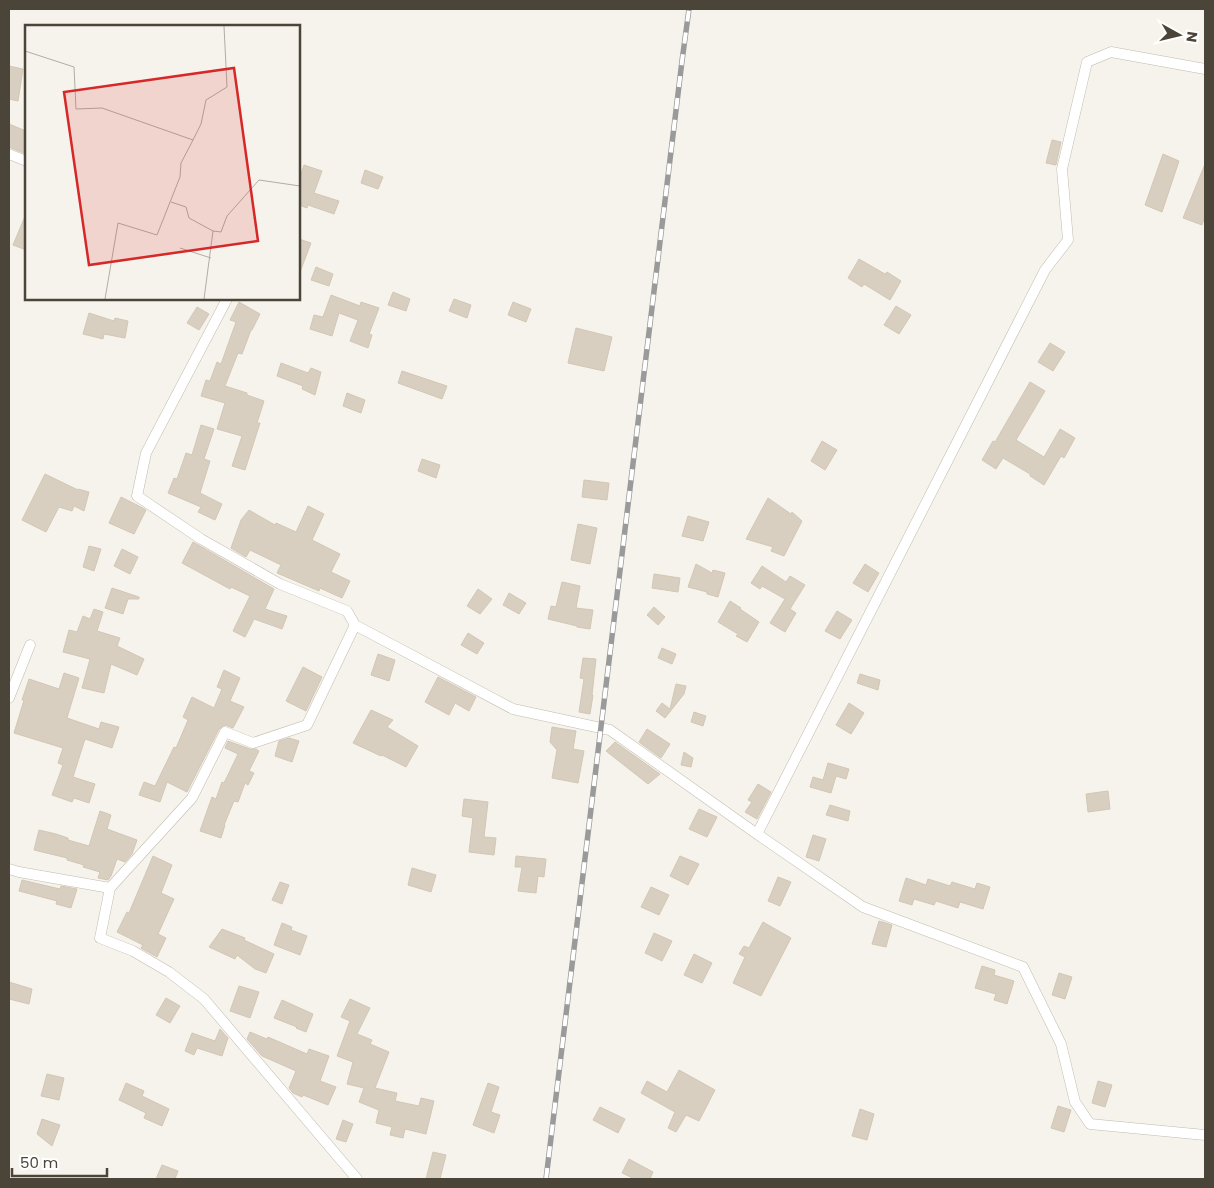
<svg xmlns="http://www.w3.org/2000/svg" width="1214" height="1188" font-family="Poppins,sans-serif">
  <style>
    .building { fill: #d8cfc1; stroke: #d3c7b4 }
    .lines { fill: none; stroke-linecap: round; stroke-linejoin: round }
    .street-casing { stroke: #c2bbae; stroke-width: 11 }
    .street { stroke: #fff; stroke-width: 10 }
    .rail-casing { stroke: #9a9a9a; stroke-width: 5.5 }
    .rail { stroke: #fff; stroke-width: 4; stroke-dasharray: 11; stroke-linecap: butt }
    .inset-road { fill: none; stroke: #b2ada4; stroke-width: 1 }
    .view { fill: #d62828; fill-opacity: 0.15; stroke: #d62828; stroke-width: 2.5 }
    .inset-edge { fill: none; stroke: #4b4439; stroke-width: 2.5 }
  </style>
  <rect width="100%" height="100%" fill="#f6f3ec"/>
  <path class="building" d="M9,66L23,69L18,101L9,99Z
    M9,124L26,131V154L9,147Z
    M1052,140L1061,142L1056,165L1046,163Z
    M1163,154L1179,161L1162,212L1145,205Z
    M1205,164V216L1202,225L1183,218Z
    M304,165L322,171L314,193L339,201L334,214L308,205L307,208L299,205V180Z
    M365,170L383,177L378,189L361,183Z
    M26,214V250L13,245Z
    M299,239L311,243L300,272H299Z
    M859,259L885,274L887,272L901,281L890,300L864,284L862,287L848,278Z
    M316,267L333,274L329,286L311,280Z
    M393,292L410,299L406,311L388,305Z
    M331,295L360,306L361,302L379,308L369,334L372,335L368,348L350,341L358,320L339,313L332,336L310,329L314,315L323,317Z
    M454,299L471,305L467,318L449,311Z
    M239,302L260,314L252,330H251L242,354L238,353L225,386L247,393V395L264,401L257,423H260L245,470L232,466L242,436L217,429L225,403L201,396L206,380L210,381L217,362L221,364L236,322L230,320Z
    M513,302L531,309L526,322L508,315Z
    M896,306L911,315L899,334L884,325Z
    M197,307L209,314L199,330L187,323Z
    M89,313L114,321L115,318L128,321L125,338L104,334L103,339L83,334Z
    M576,328L612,337L604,371L568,363Z
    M1050,343L1065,352L1053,371L1038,362Z
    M281,363L308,373L311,368L321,372L315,395L302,389L303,386L277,376Z
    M402,371L447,386L442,399L398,383Z
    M1030,382L1045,391L1016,440L1044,457L1060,429L1075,438L1064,458L1061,456L1044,485L1030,476V474L1003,458L996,469L982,460L993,441L995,442Z
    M347,393L365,400L361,413L343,406Z
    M201,425L214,429L204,459L210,461L200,493L222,504L215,520L198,512L201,507L168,493L174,478L177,479L186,453L192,455Z
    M822,441L837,450L825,470L811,461Z
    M422,459L440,465L436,478L418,471Z
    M45,474L78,490V489L89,492L84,511L74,506L72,511L59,507L46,532L22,520Z
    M584,480L609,483L607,500L582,497Z
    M121,497L139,506L146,510L134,534L109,523Z
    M768,498L791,514L792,512L802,521L784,556L771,551L773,547L746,539Z
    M308,506L324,514L312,540L340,554L331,572L350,581L342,598L320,588L319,591L277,573L281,565L250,550L246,557L231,548L241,520L249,510L275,525L276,523L296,532Z
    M688,516L709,522L703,541L682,536Z
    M578,524L597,528L590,564L571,560Z
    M193,542L274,589L265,609L287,616L282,629L254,619L245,637L233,631L250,596L231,587L230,589L182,563Z
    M89,546L101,549L94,571L83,567Z
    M122,549L138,557L130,574L114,566Z
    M696,564L712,573L713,570L725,573L718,597L707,594V592L688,587Z
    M865,564L879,573L868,592L853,583Z
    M762,566L786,582L790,576L805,585L790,609L796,613L785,632L770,623L785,599L762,586L760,589L751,583Z
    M654,574L680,578L678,592L652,588Z
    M562,582L580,586L576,608L593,610L590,629L577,627V626L548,619L551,606L556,607Z
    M112,588L139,597V599H128L123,614L105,608Z
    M478,589L492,599L480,614L467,606Z
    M509,593L526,603L519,614L503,605Z
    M730,601L741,608L740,609L759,622L747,642L736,636L738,634L718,622Z
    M654,607L665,617L658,625L647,615Z
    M94,609L103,612L97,631L120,638L117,646L144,659L137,675L111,664L104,693L82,688L90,659L63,652L69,630L77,632L83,616L90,619Z
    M837,611L852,620L840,639L825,631Z
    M468,633L484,643L477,654L461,645Z
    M662,648L676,654L672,664L658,658Z
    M378,654L395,660L389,681L371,675Z
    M583,658L596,659L592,695H593L590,714L579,712L584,679L580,678Z
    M303,667L322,677L306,711L286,701Z
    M224,670L240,678L230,701L244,707L233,728L225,725L219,729L187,792L167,782L160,802L139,795L144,782L155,786L174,747L176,748L188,720L183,717L192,697L214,708L222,689L217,687Z
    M64,673L79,678L67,718L99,729L101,722L119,727L112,748L85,739L73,777L95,784L89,803L74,798L72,802L52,795L63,765L58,763L63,748L14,733L24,700H22L29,679L59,689Z
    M860,674L880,680L878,690L857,683Z
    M438,677L476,697L469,711L455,703L449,715L425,702Z
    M676,684L686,686L684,694L665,718L656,711L662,703L670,709Z
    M849,703L864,713L851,734L836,725Z
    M371,710L393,720L387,727L418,746L406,767L382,755L381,756L353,743Z
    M694,712L706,716L703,726L691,722Z
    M552,727L576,731L573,749L584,751L578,783L552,778L557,750L550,742Z
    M647,729L670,744L661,758L639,742Z
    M289,738L299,741L292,762L275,756L279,741Z
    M228,741L250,749H256L259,751L249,771L254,773L248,785L245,783L238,802L234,801L224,825H225L221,838L200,831L212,797L216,799L222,782L224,783L238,754L225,748Z
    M615,742L660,774L648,784L606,751Z
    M684,752L693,758L691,767L681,765Z
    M828,763L849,769L846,779L836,776L831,793L810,787L813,777L823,780Z
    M758,784L771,792L757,819L745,812L752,802L748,800Z
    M1108,791L1110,809L1088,812L1086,794Z
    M464,799L488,802L484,837L496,838L494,855L469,852L473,818L462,816Z
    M830,805L850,811L848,821L826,815Z
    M699,809L717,817L707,837L689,829Z
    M100,811L111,815L107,829L137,840L132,854L125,862L117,859L111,876L108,880L98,878L100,872L83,867L84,865L67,860V858L34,850L39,830L56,834L68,838V840L89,846Z
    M813,835L826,839L819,861L806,857Z
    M153,856L172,865L161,893L174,899L158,934L166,938L157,957L141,948L143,945L117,932L127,912L129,913Z
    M516,856L546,859L544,877L538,876L536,893L518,891L522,867H515Z
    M680,856L699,864L688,885L670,876Z
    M412,868L436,875L431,892L408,885Z
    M778,877L791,882L780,906L768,901Z
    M906,878L926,885L928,879L950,886L952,882L975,889L977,883L990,887L983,909L960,902L958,908L936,901L934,905L914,899L912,905L899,901Z
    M22,880L60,889L61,886L77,889L71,908L56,904L57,901L19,891Z
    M280,882L289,885L282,904L272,900Z
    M651,887L669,895L659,915L641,907Z
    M879,921L892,925L886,947L872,944Z
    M763,922L791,938L761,996L733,983L745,957L739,954L744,946L749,948Z
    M282,923L292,927L291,930L307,936L300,955L274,945Z
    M222,929L245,938L244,940L274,954L266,973L255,969L237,955L235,959L209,947Z
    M654,933L672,941L662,961L645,953Z
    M694,954L712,963L702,983L684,975Z
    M982,966L995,970L994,975L1014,981L1007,1004L994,1000L996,994L975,988Z
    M1059,973L1072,977L1065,999L1052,995Z
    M9,982L32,989L29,1004L9,999Z
    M239,986L259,992L250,1018L230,1011Z
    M166,998L180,1006L170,1023L156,1015Z
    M350,999L370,1008L357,1034L372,1040L370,1044L389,1052L375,1088L397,1093L395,1101L419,1106L421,1098L434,1101L426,1134L405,1129L403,1138L390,1135L392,1127L376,1123L379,1110L359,1102L364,1088L347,1084L353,1062L337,1056L350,1021L341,1017Z
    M282,1000L313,1014L306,1032L296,1028L297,1027L274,1018Z
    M220,1029L228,1038L222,1056L197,1048L194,1055L185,1051L192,1033L215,1041Z
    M250,1032L267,1039L268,1037L307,1054L309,1049L329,1056L320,1081L336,1087L328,1105L303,1095L302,1097L293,1093L289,1088L296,1071L262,1056L247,1039Z
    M679,1070L715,1090L699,1121L686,1115L676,1132L668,1128L675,1112L641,1093L647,1081L667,1092Z
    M47,1074L64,1078L59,1100L41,1096Z
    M1098,1081L1112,1085L1105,1107L1092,1103Z
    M126,1083L144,1091L142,1096L169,1109L162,1126L144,1118L146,1113L119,1100Z
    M488,1083L499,1087L491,1112L500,1115L494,1133L473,1125Z
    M1058,1106L1071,1110L1064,1132L1051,1128Z
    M600,1107L625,1119L618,1133L593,1120Z
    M860,1109L874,1114L867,1140L852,1136Z
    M42,1119L60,1125L52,1146L37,1134Z
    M343,1120L353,1124L346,1142L336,1139Z
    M433,1152L446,1155L440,1179H426Z
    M629,1159L653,1172L650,1179H635L622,1173Z
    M162,1165L178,1171L175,1179H156Z"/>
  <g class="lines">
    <g class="street-casing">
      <path id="street" d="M9,154L26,161
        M227,299L146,453L137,496L201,539L280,584L347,611L355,625L513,709L610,730L757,834L1045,270L1068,240L1062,169L1087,62L1111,52L1205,69
        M9,698L30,645
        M757,834L863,907L1023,967L1061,1044L1075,1102L1090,1124L1205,1135
        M9,869L19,872L110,888L192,798L225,732L253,743L307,725L355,625
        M110,888L100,938L133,951L169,972L204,999L357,1179"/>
    </g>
    <use href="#street" class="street"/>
    <g class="rail-casing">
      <path id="rail" d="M546,1179L682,61L689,9"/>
    </g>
    <use href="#rail" class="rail"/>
  </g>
  <g transform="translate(25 25)">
    <rect width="275" height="275" fill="#f6f3ec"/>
    <path class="inset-road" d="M0,26L49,42L51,84L77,83L168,115L156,138L155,152L132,210L93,198L80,274M168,115L176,99L181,75L202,62L199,1M146,177L161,182L164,193L188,206L179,274M188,206L196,207L202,191L234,155L275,161M155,223L186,233"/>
    <path class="view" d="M209,43L233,216L64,240L39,67Z"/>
    <rect width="275" height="275" class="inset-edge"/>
  </g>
  <rect width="1214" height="1188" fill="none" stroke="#4b4439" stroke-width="20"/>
  <g transform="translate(1179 35) rotate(98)" stroke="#ffffff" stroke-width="4" paint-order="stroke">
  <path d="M0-4L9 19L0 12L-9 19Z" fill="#4b4439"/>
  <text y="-8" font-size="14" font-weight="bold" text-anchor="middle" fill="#4b4439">N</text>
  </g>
  <path d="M12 1168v8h95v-8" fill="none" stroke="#4b4439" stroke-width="2.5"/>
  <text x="20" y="1168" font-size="15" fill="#4b4439" stroke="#ffffff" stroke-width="4" paint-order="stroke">50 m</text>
</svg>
